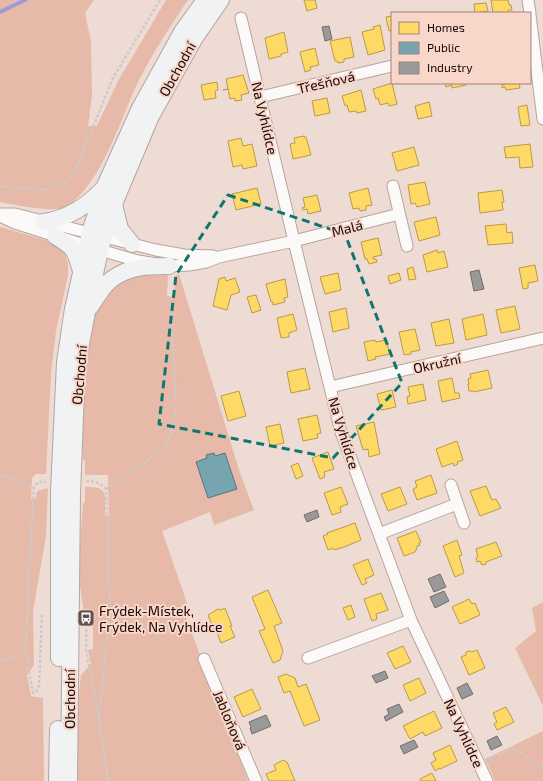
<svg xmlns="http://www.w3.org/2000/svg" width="543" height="781" font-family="'Exo 2',sans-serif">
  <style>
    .green { fill: #e6b9a9 }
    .homes { fill: #ffd966; stroke: #b99a49 }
    .public { fill: #76a5af; stroke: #59767c }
    .industry { fill: #999; stroke: #716d6c }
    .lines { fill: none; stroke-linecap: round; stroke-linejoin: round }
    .stream { stroke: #9f9bd9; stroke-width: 4 }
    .minor-casing { stroke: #b4a59f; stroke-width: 13 }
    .secondary-casing { stroke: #b4a59f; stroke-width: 18 }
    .path { stroke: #cfc9c7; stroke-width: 2.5; stroke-dasharray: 3 2; stroke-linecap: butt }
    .minor { stroke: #fcfaf9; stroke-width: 11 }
    .secondary { stroke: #f1f2f3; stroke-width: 16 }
    .marked { fill: none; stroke: #0f766e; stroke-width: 3; stroke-dasharray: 8 5; stroke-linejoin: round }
    .labels { text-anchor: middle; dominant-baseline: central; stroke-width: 4; stroke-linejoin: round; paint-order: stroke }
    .street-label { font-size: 14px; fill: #150704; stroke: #f9d6ca }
    .poi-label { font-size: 14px; fill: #150704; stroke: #f9d6ca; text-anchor: start }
  </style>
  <rect width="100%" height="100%" fill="#eedbd4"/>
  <path class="green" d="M0,0H94L85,13L91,42L92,96L88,126H97L118,81L166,0H188C171,25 154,51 140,78C121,117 106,172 74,201C72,203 69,206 67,207C53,213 16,205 0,202Z
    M0,227L56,243L65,254L68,263V275L56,331L51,374L46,474H36L32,478L31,499L36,498L37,491L48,488L46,536L33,611L34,665L27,675L31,696L43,698L44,781H0Z
    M167,274L168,278L167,296L174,297L175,276L179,274L240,473L254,510L214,525L210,512L162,531L187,603L181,605L248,781H77V714L81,675L91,664L88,650L93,649V614L84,613L78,572L83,503L85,502V487C89,487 94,487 98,488C108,490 105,507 105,515L109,516L108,475H85V460H83L80,426L85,359L93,314L100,301L126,275Z
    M543,602V706L515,648L536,631L532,608Z
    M543,731V781H495L485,759Z"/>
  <path class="homes" d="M304,0H315L317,8L307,11Z
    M491,0H508L509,5H511L512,10H508V13H493Z
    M486,3L488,11L475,13L474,4Z
    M392,16V30L389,31L386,17Z
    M380,25L385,50L368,55L362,32L374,29L373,27Z
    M284,32L288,52L281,54V56L269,59L265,38Z
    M350,37L354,57L344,59V62L338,63L337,61H335L330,41Z
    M315,48L319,65L310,67L311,70L305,72L300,52Z
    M243,75L249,93L241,95L242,100L235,101V98L230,99L228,89L223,90L228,89L226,79Z
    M217,82L218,90L215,91L216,98L204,100L201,85Z
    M392,83L397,104L389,106L388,103L380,105L378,98L376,99L373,89Z
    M445,83H466V85L452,88V85L446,87Z
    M505,83H519L520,88L506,90L505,87L502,88V85L505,84Z
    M361,90L366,111L357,113L356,111L349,112L347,105L345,106L342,96Z
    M327,98L330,113L315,116L312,101Z
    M429,102L432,116L418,119L415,106Z
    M527,105L530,125L521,126L518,107Z
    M304,136V137H306L311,155L293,159L290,144L295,143L294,138Z
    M241,138L243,146L252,144L257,166L243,169L242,165L233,167L228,141Z
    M530,144L533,167L520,168L519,157L505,158L506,157L504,147Z
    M414,147L419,165L397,171L392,153Z
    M425,182L430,204L417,207L415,203L411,204L408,185Z
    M257,188L261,204L236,210L232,194Z
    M368,188L372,205L366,206V210L360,211L359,208L353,209L349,193Z
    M502,190L504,202H502L503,210L480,213L478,193Z
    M317,195L321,211L308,214L307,209L303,210L302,208L305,207L303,198Z
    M436,217L440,235L419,241L414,222Z
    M506,224L507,233L512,232L513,243L488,245L485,226Z
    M378,238L382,255L373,257V259H376L377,262L369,264L367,259H365L361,242Z
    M437,250L438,253L444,251L448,267L427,272L423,255Z
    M535,265L538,281L528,283V288L523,289L519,268Z
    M413,267L416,279L409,280L407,269Z
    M338,273L341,290L325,294L320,277Z
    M399,273L401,280L390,284L388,276Z
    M225,277L226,281L235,278L240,292L231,295L227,310L213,306L219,279Z
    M285,279L288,297L284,298L285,302L273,305V302H271L266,284Z
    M256,295L261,310L252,313L247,297Z
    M515,306L520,329L501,333L496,310Z
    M346,308L349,328L333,332L329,312Z
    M293,314L297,330L289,333V337L281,338L277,318Z
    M483,314L487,335L466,340L462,319Z
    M449,319L454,343L436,346L431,323Z
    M415,329L420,350L411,352V354L404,355L399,332Z
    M375,340L376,342L386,340L390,354L375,357L376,359L368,361L364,342Z
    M305,368L310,389L291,393L287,372Z
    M488,370L492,388L474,392L473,391H469L468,384H469L468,379L471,378L470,374Z
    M452,378L455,393H459L460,398L442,402L438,381Z
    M423,384L426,400L408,404L407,397L410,396L408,387Z
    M392,390L396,407L381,410L377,394Z
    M239,391L246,416L228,421L221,396Z
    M317,415L321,433L317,434L318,438L303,441L298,419Z
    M374,422L380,454L369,457L368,449L363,450L356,426Z
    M280,424L284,443L270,446L266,427Z
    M457,441L463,460L457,462L458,464L454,466L453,463L442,467L436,449Z
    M328,452L334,469L324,472L325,477L320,479L312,458Z
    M298,463L303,476L296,479L291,466Z
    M431,475L437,493L417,500L413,489L417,487L415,481Z
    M486,486L492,500L496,499L501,508L480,516L470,491Z
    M341,487L348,504L340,507L341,512L332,515L324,493Z
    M400,487L407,504L388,511L381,494Z
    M355,523L361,540L344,547L334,550L333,548L328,550L323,536L328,534L327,533Z
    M416,531L421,542L419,543L420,545L417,546V548L415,552L404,556L397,538Z
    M457,540L462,555L459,556L464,573L455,577L443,546Z
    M496,542L502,556L486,562V564L482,565L480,561L477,562L476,558L478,557L476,549Z
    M368,559L374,575L365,579L367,583L362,585L353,565Z
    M268,590L282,623L274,626L283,651L280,660L273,663L259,631L265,629L252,597Z
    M381,593L388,610L376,614L377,619L372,621L364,599Z
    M469,599L472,604L475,603L480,615L460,624L452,607Z
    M351,605L355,617L348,620L343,608Z
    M225,608L232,626H230L235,637L221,643L217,632H215L208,615L218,609L221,610Z
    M403,646L411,662L395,669L387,653Z
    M477,650L485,668L469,675L461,657L466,655V652L469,651L472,652Z
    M286,674L295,678L298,687L306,684L320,720L304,726L290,691L284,693L278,677Z
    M419,678L426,693L410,701L403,685Z
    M252,689L261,709L243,717L234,697Z
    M506,707L514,722L497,730L494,724L497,722L493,713Z
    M434,711L442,728L425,736L423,732L410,739L403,726Z
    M450,745L457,761L440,769V768L435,771L431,763L436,760L433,753Z
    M283,760L287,762L295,781H269L266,774L276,770L274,765Z
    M432,773L436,781H421L420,779Z"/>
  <path class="public" d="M214,453L215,456L225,453L237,489L208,498L196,462L207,458L206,455Z"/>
  <path class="industry" d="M329,26L332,39L325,41L322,27Z
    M479,270L484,289L474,291L470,272Z
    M317,510L319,517L307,522L304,515Z
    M440,574L446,587L434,592L428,579Z
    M444,591L449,601L435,608L430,597Z
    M385,671L388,678L376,683L372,676Z
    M467,683L473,694L462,699L457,688Z
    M399,704L403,712L386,721L384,717L389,714L387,709Z
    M266,715L271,726L252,734L250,728L251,727L249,722Z
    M497,736L502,745L491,750L487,741Z
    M414,740L418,747L404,754L400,746Z"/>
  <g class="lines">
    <path class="stream" d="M0,12L25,0"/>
    <g class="minor-casing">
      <path id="minor" d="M528,0L530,13
        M530,15L543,119
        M241,18L294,241L341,432L411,620L487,781
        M260,97L392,66
        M393,186L407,246
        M1,214H15L156,250L184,255L213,256
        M0,216L15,223L100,250L138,261L169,266L189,265L206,262L219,257L294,241L399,214
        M330,387L543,338
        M451,485L464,523
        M379,534L457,504
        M308,658L411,620
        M204,659L256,781"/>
    </g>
    <g class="secondary-casing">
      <path id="secondary" d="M114,205L120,229L132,244
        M43,222C68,219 86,206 103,189
        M55,236C75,248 75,250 81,271
        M91,306C97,297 103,285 112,279C129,266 149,266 169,266
        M59,658V491L65,362L73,309L90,233L104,188L140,108L182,32L205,0
        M57,781L58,729
        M69,781L72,494L77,365L87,312L100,250L114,204L151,116L194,39L221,0"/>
    </g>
    <path class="path" d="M0,186L44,190L66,182L75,171L113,78L160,0
      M0,474L34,488
      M86,481C95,481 100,483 106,489L110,613L99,717
      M106,489L144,464L163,449L171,436L176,406L171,297
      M87,614L86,650L99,717L108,781
      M42,615L39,685L37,691L33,693L26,654L27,604L34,488L38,482H46
      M0,661L26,654
      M489,759L513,748L543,767"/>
    <use href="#minor" class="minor"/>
    <use href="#secondary" class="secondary"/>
  </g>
  <path class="marked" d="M228,195L345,234L402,383L333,458L159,424L176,275Z"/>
  <defs>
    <g id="bus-square" transform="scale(0.9)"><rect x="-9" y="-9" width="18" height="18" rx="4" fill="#61514d" stroke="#f9d6ca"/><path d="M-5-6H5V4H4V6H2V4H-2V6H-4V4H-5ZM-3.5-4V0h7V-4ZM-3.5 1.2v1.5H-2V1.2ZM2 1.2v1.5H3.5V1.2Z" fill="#fff"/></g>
  </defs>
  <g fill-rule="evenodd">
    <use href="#bus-square" x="86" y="618"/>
  </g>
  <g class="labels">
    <g class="street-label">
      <text transform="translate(177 69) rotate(-61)">Obchodní</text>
      <text transform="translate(326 82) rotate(-13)">Třešňová</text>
      <text transform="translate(265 118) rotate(77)">Na Vyhlídce</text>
      <text transform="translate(347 228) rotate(-14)">Malá</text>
      <text transform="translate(437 363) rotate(-13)">Okružní</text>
      <text transform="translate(79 375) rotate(-85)">Obchodní</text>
      <text transform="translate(344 433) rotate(73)">Na Vyhlídce</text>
      <text transform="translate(69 699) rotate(-90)">Obchodní</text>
      <text transform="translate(230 720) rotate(67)">Jabloňová</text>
      <text transform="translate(464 733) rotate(65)">Na Vyhlídce</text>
    </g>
    <g class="poi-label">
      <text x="99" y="610">Frýdek-Místek,<tspan x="99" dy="16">Frýdek, Na Vyhlídce</tspan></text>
    </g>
  </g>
  <rect x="391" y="12" width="140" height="72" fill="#f9d6ca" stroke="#9e837b"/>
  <rect x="399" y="22" width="20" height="12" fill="#ffd966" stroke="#9e837b"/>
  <text x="427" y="32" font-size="12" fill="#150704">Homes</text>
  <rect x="399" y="42" width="20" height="12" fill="#76a5af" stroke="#9e837b"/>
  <text x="427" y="52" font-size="12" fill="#150704">Public</text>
  <rect x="399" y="62" width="20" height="12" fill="#999999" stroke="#9e837b"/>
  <text x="427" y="72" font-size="12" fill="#150704">Industry</text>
</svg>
